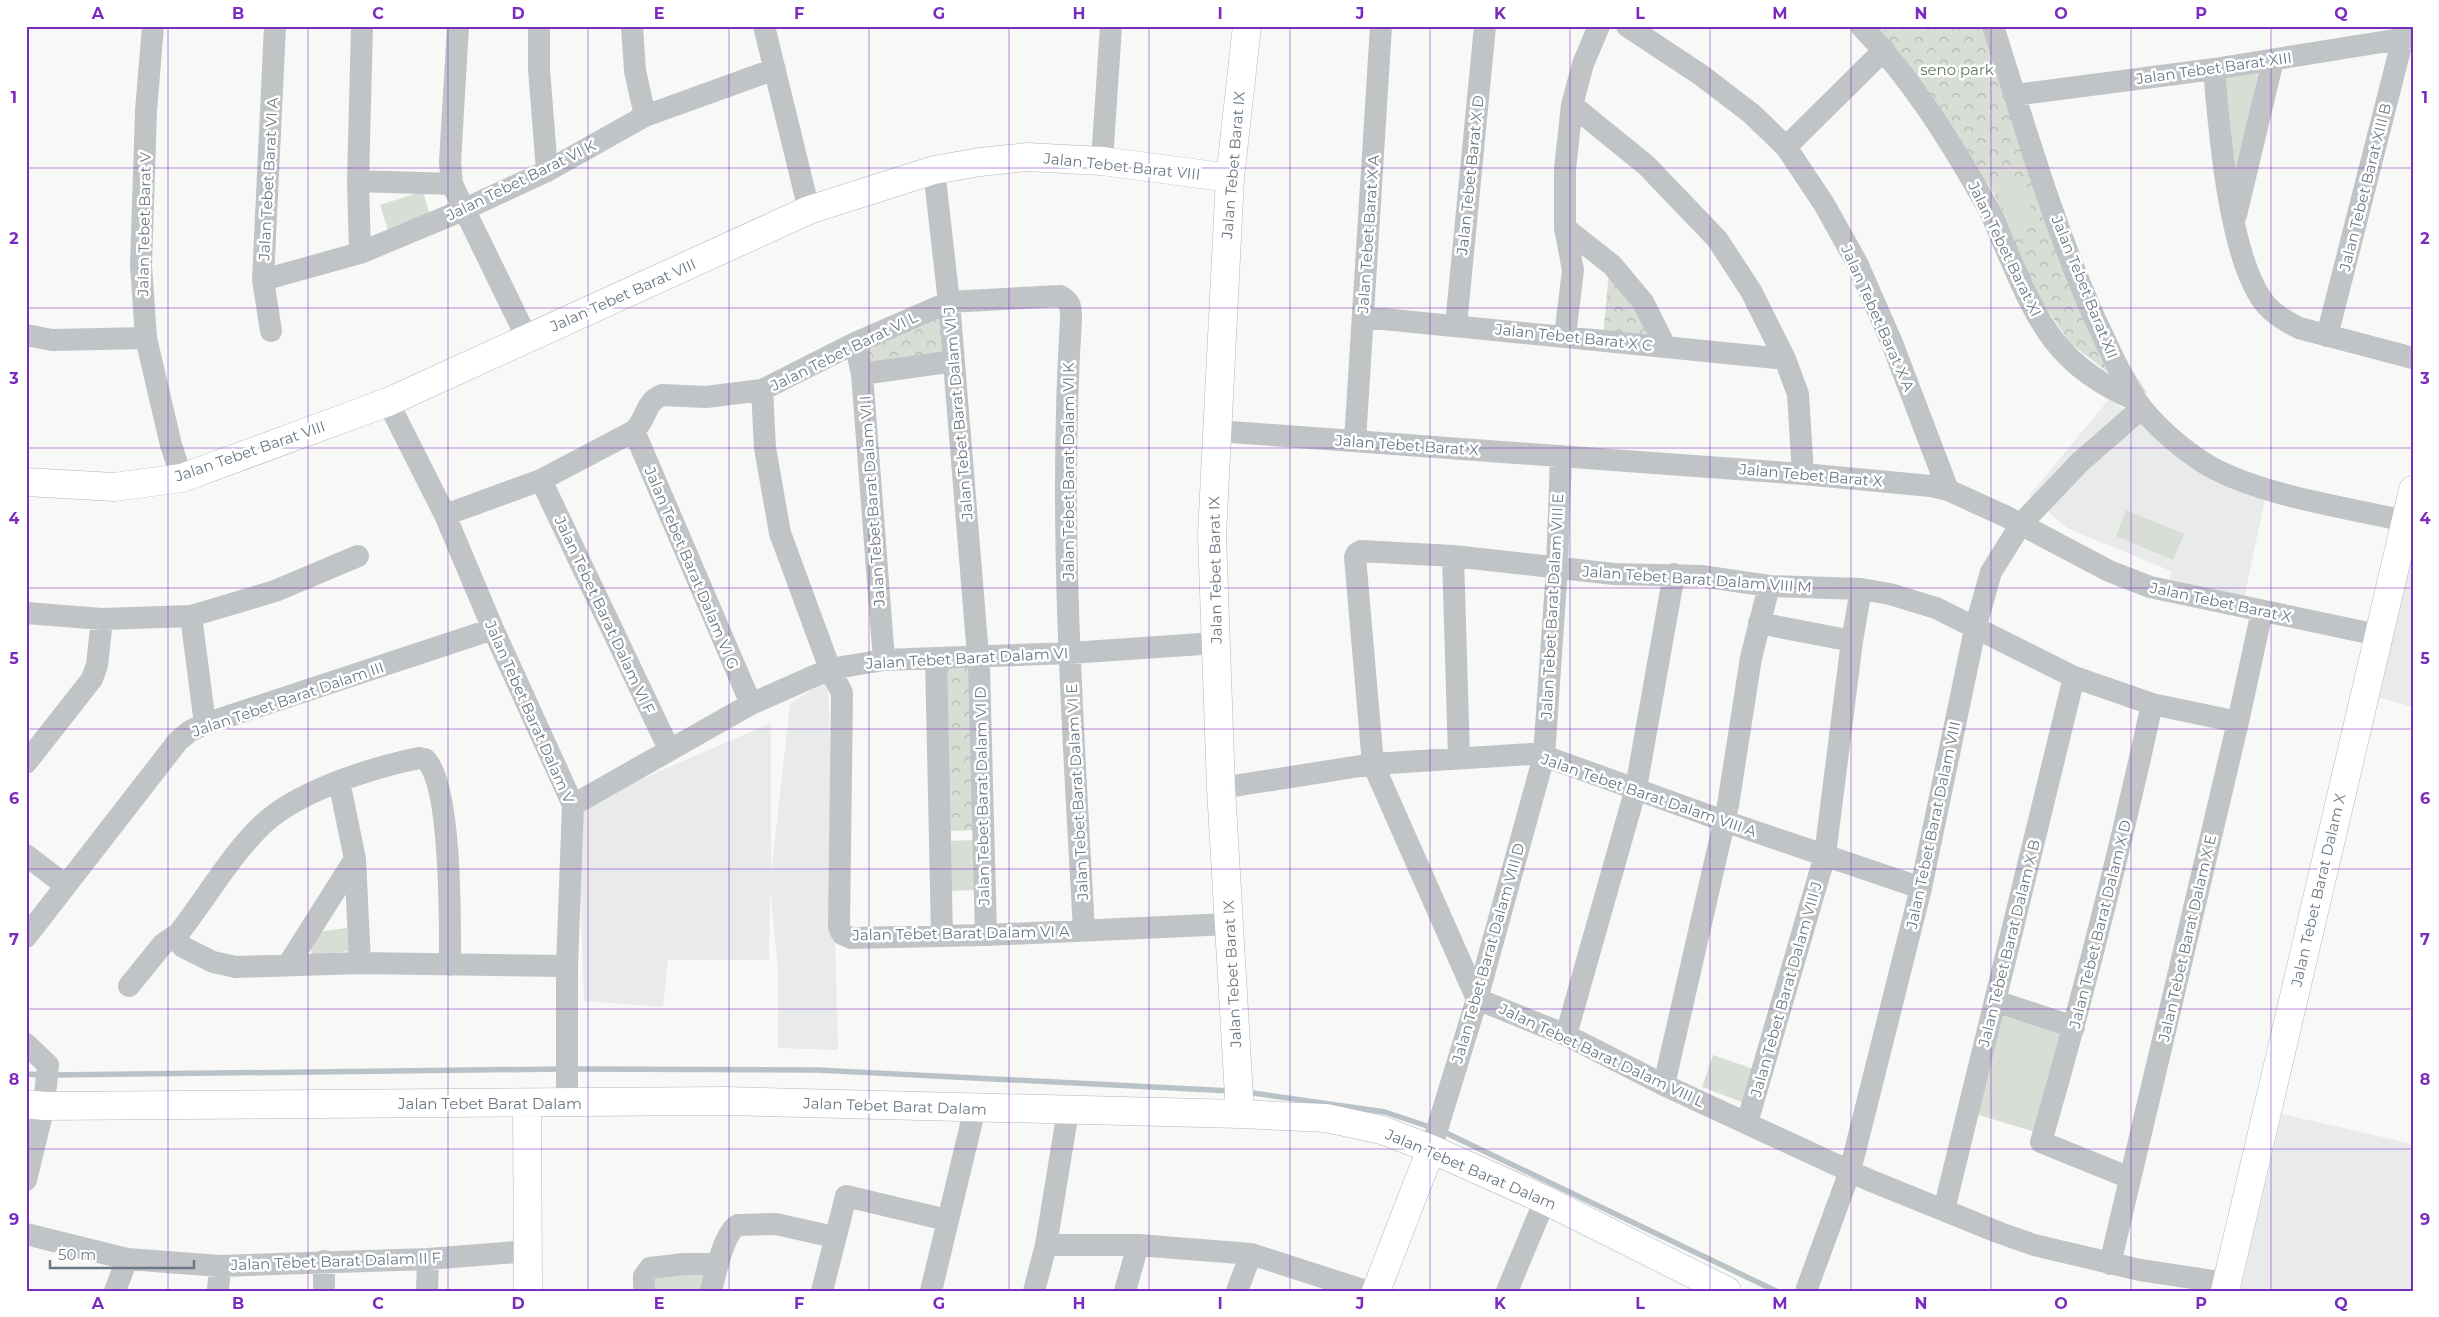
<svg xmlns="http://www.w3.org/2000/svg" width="2439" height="1317" font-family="Montserrat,sans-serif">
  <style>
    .built { fill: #e9eaea }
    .park { fill: url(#park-crowns) }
    .garden { fill: #d8ddd6 }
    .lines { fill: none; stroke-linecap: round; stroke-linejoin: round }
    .stream { stroke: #b9c3c7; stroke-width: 5.5 }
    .secondary-casing { stroke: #b3b7bc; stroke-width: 29 }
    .street { stroke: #c0c4c7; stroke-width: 22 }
    .secondary { stroke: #fff; stroke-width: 28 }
    .grid { fill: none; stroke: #7b2cbf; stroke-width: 1; stroke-opacity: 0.55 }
    .labels { text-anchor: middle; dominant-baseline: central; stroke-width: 5; stroke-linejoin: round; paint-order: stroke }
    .street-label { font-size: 15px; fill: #6b7884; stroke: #fff }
    .park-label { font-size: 15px; fill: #677765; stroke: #fff }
    .neatline { fill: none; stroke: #7b2cbf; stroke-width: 2 }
    .grid-label { font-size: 16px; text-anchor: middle; font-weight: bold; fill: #7b2cbf }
  </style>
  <defs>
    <pattern id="park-crowns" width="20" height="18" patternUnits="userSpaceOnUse" patternTransform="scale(1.25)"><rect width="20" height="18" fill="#d8ddd6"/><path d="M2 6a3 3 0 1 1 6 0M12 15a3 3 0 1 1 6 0" fill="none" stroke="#b3b8b3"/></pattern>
  </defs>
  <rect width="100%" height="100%" fill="#f8f8f6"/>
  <path class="built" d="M2110,398L2200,471L2266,494L2243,603L2170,583L2171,571L2069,529L2029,496Z
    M2413,551V707L2369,695Z
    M828,678L838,1050L778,1048V970L770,889L769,960H668L663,1007L584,1001L577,807L771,723V875L790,704Z
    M2282,1114L2413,1144V1291H2240Z"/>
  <path class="park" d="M1873,26H1987L2082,292L2147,393L2130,389L2070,343L2036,293L1994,193L1889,44Z
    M1609,272L1641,317L1647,339L1603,336Z
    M945,307L947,353L867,367L859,344Z
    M969,664L975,830L947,831L941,665Z"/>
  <path class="garden" d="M2258,72L2249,125L2232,196L2221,78Z
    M2018,177L2037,222L2013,232L1995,187Z
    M423,191L430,216L388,230L380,205Z
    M2126,510L2184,534L2173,560L2116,536Z
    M973,840L974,890L949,891L948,841Z
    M347,928L349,951L312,956L309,933Z
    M2000,1014L2067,1029L2039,1133L1975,1114Z
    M1713,1055L1759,1071L1747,1104L1702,1087Z
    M650,1272H709L704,1291H651Z"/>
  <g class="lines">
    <path class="stream" d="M572,1069L817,1070L1232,1091
      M26,1074L43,1075
      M52,1075L563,1069
      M1246,1092L1385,1112L1433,1128
      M1442,1131L1776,1291"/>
    <g class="secondary-casing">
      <path id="secondary" d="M26,482L114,487L182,478L388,402L809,210L934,170L980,162L1027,157L1102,161L1230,178
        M527,1103L528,1291
        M26,1104L44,1106L725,1101L1240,1114L1326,1118L1382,1130L1431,1149L1545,1200L1727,1291
        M1240,1114L1221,788L1212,535L1230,178L1247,26
        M1376,1291L1431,1149
        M2225,1291L2413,490"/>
    </g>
    <path class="street" d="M153,26L146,111L141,265L146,338L171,445L182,478
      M458,26L450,162L452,184L527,338
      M539,26V69L547,171
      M632,26L635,71L645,116
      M764,26L809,210
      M1627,26L1701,75L1752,114L1786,147L1824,204L1857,263L1892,343L1948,490
      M1861,26C1912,79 1951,142 1987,206C1995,220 2000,236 2007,251C2038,324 2059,368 2136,400
      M1993,26C2024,124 2053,225 2095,319C2108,346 2120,375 2136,400C2152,424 2184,451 2209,466C2263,496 2345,507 2405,521
      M2214,69C2219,128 2229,263 2267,306C2276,316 2287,322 2299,328L2413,358
      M2015,95L2214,69L2413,37
      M1572,105L1646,165L1717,239L1751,291L1785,359L1798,394L1803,474
      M1786,147L1884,50
      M1102,161L1111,26
      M934,170L949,302L979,668L986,935
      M358,181L452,184
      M2236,215L2273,60
      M1565,228L1612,265L1643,302L1665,346
      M360,253L358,181L362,26
      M263,280L360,253L463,210L547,171L645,116L775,69
      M1363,317L1785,359
      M1456,325L1485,26
      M271,331L263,280L275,26
      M26,335L52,340L146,338
      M1565,336L1573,270L1565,228V169L1572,105L1583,64L1599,26
      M2327,336L2403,38
      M855,343L862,374L884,660
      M862,374L954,361
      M762,390L765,448L780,533L830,669L842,693L839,927L842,934L851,938L986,935L1229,924
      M388,402L445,515L493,629L573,805L567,966V1103
      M634,431L751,704
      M1217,431L1803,474L1931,486L1948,490L2005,516L2109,571L2150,587L2378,635
      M1355,441L1381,26
      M541,480L669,749
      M445,515L541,480L634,431C647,420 644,402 662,395L706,397L762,390L855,343L949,302L1060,296C1071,302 1071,307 1071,319C1058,523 1073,727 1084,931
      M1453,556L1459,758
      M26,613L102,619L191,616L275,591L358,556
      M191,616L205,724
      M1759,623L1852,641
      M936,658L942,935
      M26,763L92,679L97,665L102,619
      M339,781L355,859L360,963
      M1221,788L1373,764L1531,754L1544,756L1724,821L1921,888
      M573,805L751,704L830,669L884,660L1070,653L1216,643
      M26,855L65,885
      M26,937L178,741L190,731L205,724L493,629
      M288,965L355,859
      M450,965C450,925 452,784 425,759L419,758C370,768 294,792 259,828C228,859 205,900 178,934V940L183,947L213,962L236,967L360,963L567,966
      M129,986L163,944L178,934
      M1995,1001L2074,1027
      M1566,1035L1636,788L1674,574
      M26,1044L48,1065L44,1106L26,1180
      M1664,1085L1728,805L1751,658L1769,586
      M1747,1123L1825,855L1852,641L1861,589
      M1431,1149L1477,999L1544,756L1557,568L1561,456
      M2130,1178L2041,1142C2083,997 2120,851 2152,704
      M1944,1210L2074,677
      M26,1234L127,1259L220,1266L428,1259L528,1251
      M1046,1245H1138L1251,1254L1366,1291
      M2110,1264L2238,722L2262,611
      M2226,1283L2140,1270L2034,1245L2000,1233L1869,1180L1664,1085L1566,1035L1477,999L1373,764L1355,557L1357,553L1361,551L1453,556L1614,574L1701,576L1769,586L1861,589L1890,594L1936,608L2074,677L2152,704L2238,722
      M115,1291L127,1259
      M218,1291L220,1266
      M324,1291V1261
      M427,1291L428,1259
      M644,1291V1276L650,1268L684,1264H718
      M711,1291C715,1275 724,1232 738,1225L776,1224L834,1237
      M822,1291L846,1196L947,1220
      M931,1291L975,1108
      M1034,1291L1046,1245L1068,1111
      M1125,1291L1138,1245
      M1237,1291L1251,1254
      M1507,1291L1545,1200
      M1806,1291L1850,1171L1921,888L1975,629L1991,572L2021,524L2080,462L2142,408"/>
    <use href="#secondary" class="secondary"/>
  </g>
  <path class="grid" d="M168,26V1291M308,26V1291M448,26V1291M588,26V1291M729,26V1291M869,26V1291M1009,26V1291M1149,26V1291M1290,26V1291M1430,26V1291M1570,26V1291M1710,26V1291M1851,26V1291M1991,26V1291M2131,26V1291M2271,26V1291M26,168H2413M26,308H2413M26,448H2413M26,588H2413M26,729H2413M26,869H2413M26,1009H2413M26,1149H2413"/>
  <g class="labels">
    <g class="street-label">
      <text transform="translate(2214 68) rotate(-8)">Jalan Tebet Barat XIII</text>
      <text transform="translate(1233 165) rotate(-85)">Jalan Tebet Barat IX</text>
      <text transform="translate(1122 166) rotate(6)">Jalan Tebet Barat VIII</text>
      <text transform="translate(1470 175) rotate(-84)">Jalan Tebet Barat X D</text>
      <text transform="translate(268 179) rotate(-87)">Jalan Tebet Barat VI A</text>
      <text transform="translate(521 180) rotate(-26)">Jalan Tebet Barat VI K</text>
      <text transform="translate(2365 187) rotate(-76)">Jalan Tebet Barat XIII B</text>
      <text transform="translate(144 224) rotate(-89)">Jalan Tebet Barat V</text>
      <text transform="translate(1368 234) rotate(-86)">Jalan Tebet Barat X A</text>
      <text transform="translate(2005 249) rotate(64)">Jalan Tebet Barat XI</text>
      <text transform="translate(2085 287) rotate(68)">Jalan Tebet Barat XII</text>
      <text transform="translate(623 295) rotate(-24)">Jalan Tebet Barat VIII</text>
      <text transform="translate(1878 318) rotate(66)">Jalan Tebet Barat X A</text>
      <text transform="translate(1574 337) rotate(6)">Jalan Tebet Barat X C</text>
      <text transform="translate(844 351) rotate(-26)">Jalan Tebet Barat VI L</text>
      <text transform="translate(958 413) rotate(-95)">Jalan Tebet Barat Dalam VI J</text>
      <text transform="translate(1407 445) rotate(4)">Jalan Tebet Barat X</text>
      <text transform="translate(250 451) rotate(-19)">Jalan Tebet Barat VIII</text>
      <text transform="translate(1068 471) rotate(-90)">Jalan Tebet Barat Dalam VI K</text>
      <text transform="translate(1811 475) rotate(5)">Jalan Tebet Barat X</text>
      <text transform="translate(872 501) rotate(-94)">Jalan Tebet Barat Dalam VI I</text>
      <text transform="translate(692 568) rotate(67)">Jalan Tebet Barat Dalam VI G</text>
      <text transform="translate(1215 570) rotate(-91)">Jalan Tebet Barat IX</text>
      <text transform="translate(1697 579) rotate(4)">Jalan Tebet Barat Dalam VIII M</text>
      <text transform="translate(2221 602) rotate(12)">Jalan Tebet Barat X</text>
      <text transform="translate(1552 606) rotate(-87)">Jalan Tebet Barat Dalam VIII E</text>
      <text transform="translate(605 615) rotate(65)">Jalan Tebet Barat Dalam VI F</text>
      <text transform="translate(967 658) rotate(-3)">Jalan Tebet Barat Dalam VI</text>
      <text transform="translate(288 699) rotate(-19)">Jalan Tebet Barat Dalam III</text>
      <text transform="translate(530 712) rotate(66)">Jalan Tebet Barat Dalam V</text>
      <text transform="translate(1077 792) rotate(-93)">Jalan Tebet Barat Dalam VI E</text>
      <text transform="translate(1649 795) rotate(19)">Jalan Tebet Barat Dalam VIII A</text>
      <text transform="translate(982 796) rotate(-91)">Jalan Tebet Barat Dalam VI D</text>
      <text transform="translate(1933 825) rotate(-78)">Jalan Tebet Barat Dalam VIII</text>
      <text transform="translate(2318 890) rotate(-77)">Jalan Tebet Barat Dalam X</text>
      <text transform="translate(2100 924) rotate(-76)">Jalan Tebet Barat Dalam X D</text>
      <text transform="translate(961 933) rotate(-1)">Jalan Tebet Barat Dalam VI A</text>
      <text transform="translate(2187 938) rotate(-77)">Jalan Tebet Barat Dalam X E</text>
      <text transform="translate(2009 943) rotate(-76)">Jalan Tebet Barat Dalam X B</text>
      <text transform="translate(1488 953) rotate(-74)">Jalan Tebet Barat Dalam VIII D</text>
      <text transform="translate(1232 974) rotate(-93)">Jalan Tebet Barat IX</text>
      <text transform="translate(1786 989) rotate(-74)">Jalan Tebet Barat Dalam VIII J</text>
      <text transform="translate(1602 1055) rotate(25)">Jalan Tebet Barat Dalam VIII L</text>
      <text x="490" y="1103">Jalan Tebet Barat Dalam</text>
      <text transform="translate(895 1106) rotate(2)">Jalan Tebet Barat Dalam</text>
      <text transform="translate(1471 1169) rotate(23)">Jalan Tebet Barat Dalam</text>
      <text transform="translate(336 1261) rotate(-2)">Jalan Tebet Barat Dalam II F</text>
    </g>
    <g class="park-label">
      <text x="1957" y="69">seno park</text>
    </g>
  </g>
  <rect width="2439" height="1317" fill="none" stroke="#ffffff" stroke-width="55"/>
  <path d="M50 1260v8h144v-8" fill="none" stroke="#6b7884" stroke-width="2.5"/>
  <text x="58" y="1260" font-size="15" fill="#6b7884" stroke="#ffffff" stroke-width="4" paint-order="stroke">50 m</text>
  <rect x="28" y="28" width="2384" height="1262" class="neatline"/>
  <g class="grid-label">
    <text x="98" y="19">A</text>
    <text x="238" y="19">B</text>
    <text x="378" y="19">C</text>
    <text x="518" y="19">D</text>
    <text x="659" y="19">E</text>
    <text x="799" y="19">F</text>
    <text x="939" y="19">G</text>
    <text x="1079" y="19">H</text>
    <text x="1220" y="19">I</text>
    <text x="1360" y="19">J</text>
    <text x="1500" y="19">K</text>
    <text x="1640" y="19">L</text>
    <text x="1780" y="19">M</text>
    <text x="1921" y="19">N</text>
    <text x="2061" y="19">O</text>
    <text x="2201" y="19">P</text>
    <text x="2341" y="19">Q</text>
    <text x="14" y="103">1</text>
    <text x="2425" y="103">1</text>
    <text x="14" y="244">2</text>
    <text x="2425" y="244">2</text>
    <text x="14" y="384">3</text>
    <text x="2425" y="384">3</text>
    <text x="14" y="524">4</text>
    <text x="2425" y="524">4</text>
    <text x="14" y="664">5</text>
    <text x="2425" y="664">5</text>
    <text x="14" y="804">6</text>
    <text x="2425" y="804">6</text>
    <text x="14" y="945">7</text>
    <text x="2425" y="945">7</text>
    <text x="14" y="1085">8</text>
    <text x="2425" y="1085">8</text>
    <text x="14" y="1225">9</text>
    <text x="2425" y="1225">9</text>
    <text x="98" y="1309">A</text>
    <text x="238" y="1309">B</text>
    <text x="378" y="1309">C</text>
    <text x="518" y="1309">D</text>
    <text x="659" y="1309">E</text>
    <text x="799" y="1309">F</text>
    <text x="939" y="1309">G</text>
    <text x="1079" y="1309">H</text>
    <text x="1220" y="1309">I</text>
    <text x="1360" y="1309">J</text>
    <text x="1500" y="1309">K</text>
    <text x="1640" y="1309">L</text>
    <text x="1780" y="1309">M</text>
    <text x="1921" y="1309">N</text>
    <text x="2061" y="1309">O</text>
    <text x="2201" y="1309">P</text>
    <text x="2341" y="1309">Q</text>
  </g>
</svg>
